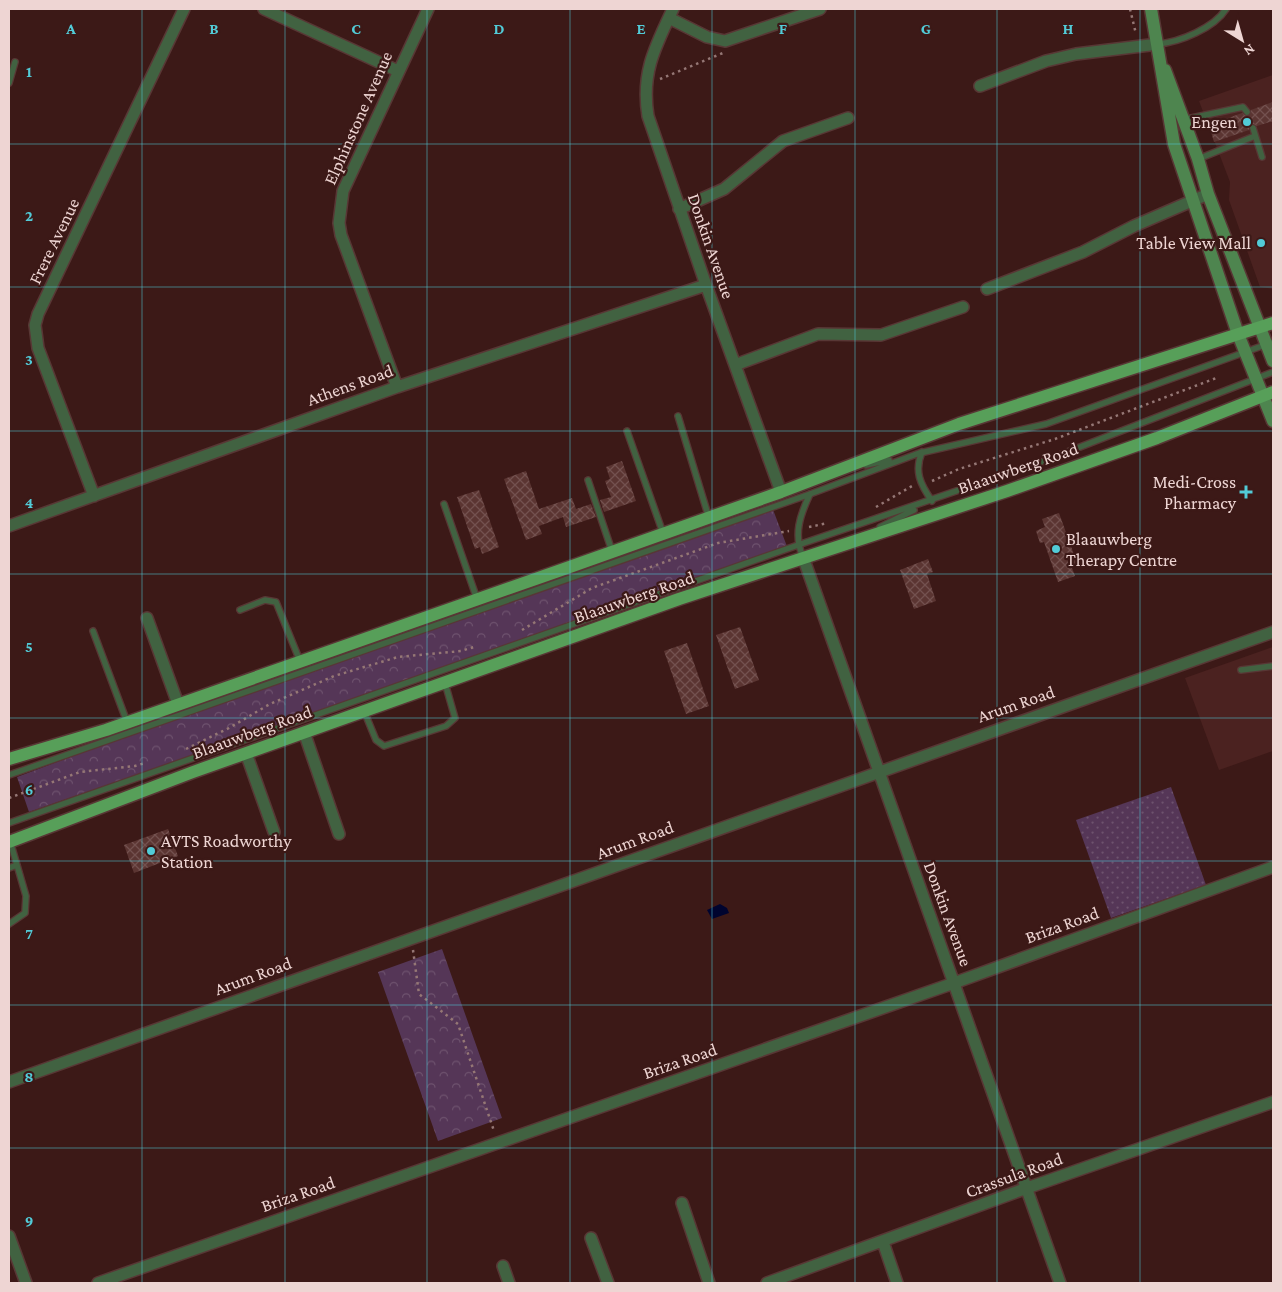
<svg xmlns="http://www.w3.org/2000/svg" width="1282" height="1292" font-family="'Crimson Pro',serif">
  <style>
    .built { fill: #4b2220 }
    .grass { fill: url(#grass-dots) }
    .park { fill: url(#park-crowns) }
    .water { fill: #00042f }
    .building { fill: url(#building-cross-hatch) }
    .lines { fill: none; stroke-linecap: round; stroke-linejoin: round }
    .lane-casing { stroke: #583735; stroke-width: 8 }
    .street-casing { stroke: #583735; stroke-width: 14 }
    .secondary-casing { stroke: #583735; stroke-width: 15 }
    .primary-casing { stroke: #583735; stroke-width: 15 }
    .path { stroke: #957775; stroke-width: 2.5; stroke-dasharray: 2.5 4; stroke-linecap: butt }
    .lane { stroke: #416241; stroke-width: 5.5 }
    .street { stroke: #416241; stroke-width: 11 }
    .secondary { stroke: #4e854f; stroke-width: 12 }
    .primary { stroke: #579f59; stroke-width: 12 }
    .grid { fill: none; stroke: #52cbd7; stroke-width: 1; stroke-opacity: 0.55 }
    .poi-dot { fill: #52cbd7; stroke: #3c1917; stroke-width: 2 }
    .labels { text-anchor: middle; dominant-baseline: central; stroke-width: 4.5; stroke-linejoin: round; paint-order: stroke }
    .street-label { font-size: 18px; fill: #eed5d3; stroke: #3c1917 }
    .poi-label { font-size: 18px; fill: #eed5d3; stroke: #3c1917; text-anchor: end }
    .grid-label { font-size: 16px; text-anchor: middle; font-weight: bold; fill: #52cbd7; stroke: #3c1917; stroke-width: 4.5; stroke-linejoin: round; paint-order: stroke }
  </style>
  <defs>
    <pattern id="grass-dots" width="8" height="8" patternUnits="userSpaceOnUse" patternTransform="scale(1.25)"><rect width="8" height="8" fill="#553657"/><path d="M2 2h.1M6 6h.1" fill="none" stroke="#6e526e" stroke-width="1.8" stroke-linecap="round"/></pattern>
    <pattern id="park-crowns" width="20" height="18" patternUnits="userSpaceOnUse" patternTransform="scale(1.25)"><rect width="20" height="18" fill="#553657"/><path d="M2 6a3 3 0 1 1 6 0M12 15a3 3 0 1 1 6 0" fill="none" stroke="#6e526e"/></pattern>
    <pattern id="building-cross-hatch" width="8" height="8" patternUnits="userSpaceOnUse" patternTransform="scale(1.25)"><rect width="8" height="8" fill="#5b3532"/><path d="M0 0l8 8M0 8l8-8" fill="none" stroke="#73514f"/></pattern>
  </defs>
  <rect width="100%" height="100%" fill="#3c1917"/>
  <path class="built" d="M1273,75V289L1260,287L1229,200L1230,182L1199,101Z
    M1273,647V751L1219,770L1185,678Z"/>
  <path class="grass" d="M1171,787L1206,885L1111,918L1076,820Z"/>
  <path class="park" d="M772,507L788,549L29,812L17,777L150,727Z
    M442,949L502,1118L438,1141L378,972Z"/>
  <path class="water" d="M720,904L727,908L729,913L712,919L707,910Z"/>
  <path class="building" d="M1273,102V121L1257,126L1251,124L1249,130L1214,142L1209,125L1242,113L1248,116L1251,110Z
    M622,461L636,501L604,512L600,500L611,497L605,481L610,479L606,467Z
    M526,471L539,509L572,498L576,509L591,504L596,517L566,527L563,517L539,526L542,534L526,540L504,479Z
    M479,490L499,547L482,554L480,547L475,549L457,497Z
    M1059,513L1077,563L1071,565L1075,576L1058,582L1044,542L1040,543L1036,531L1045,527L1042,519Z
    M928,559L933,572L927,574L936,601L914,609L900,570Z
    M740,627L759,680L735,689L716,635Z
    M687,643L709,706L686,714L664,651Z
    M168,829L178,856L134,873L124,845Z"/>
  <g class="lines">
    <g class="lane-casing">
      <path id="lane" d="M1158,44C1180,42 1214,28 1226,9
        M9,83L15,62
        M1182,120L1243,107L1247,112
        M1253,128L1262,157
        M1198,159L1255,136
        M678,416L709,518
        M627,431L663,533
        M922,452C914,471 920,484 932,501
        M920,453L1046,424L1273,342
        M866,465L889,460
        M588,480L612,551
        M444,504L477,599
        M880,527L914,510
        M803,557C793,535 800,515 810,494
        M240,610L265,600L276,602L300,661
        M93,631L127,722
        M1241,670L1273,666
        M364,711L376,740L384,746L446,726L455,718L445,683
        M9,775L810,494L922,452
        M9,823L798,545L1044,461L1273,372
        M9,868L17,865
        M9,924L25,913L26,896L10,841"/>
    </g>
    <g class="street-casing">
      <path id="street" d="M264,9L398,71
        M673,9C655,47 641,73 648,116L706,285L781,492
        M669,18L707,37L725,41L820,9
        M980,86L1046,61L1076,54L1158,44
        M679,209L724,189L783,141L848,118
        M987,289L1083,252L1134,226L1208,194
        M735,365L818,334L881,335L963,307
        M397,387L341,235L339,223L343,191L428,9
        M94,496L38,348L35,325L38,314L184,9
        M9,526L397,387L706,285
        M803,557L1060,1283
        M147,618L178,704
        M304,732L339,834
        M246,753L274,832
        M9,1082L1273,632
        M682,1203L709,1283
        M9,1236L26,1283
        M591,1238L608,1283
        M883,1242L897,1283
        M503,1266L509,1283
        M98,1283L954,983L1273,867
        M767,1283L1027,1188L1273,1102"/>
    </g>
    <g class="secondary-casing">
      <path id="secondary" d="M1151,9L1174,144L1238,334L1273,421
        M1165,70L1198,159L1208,194L1273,361"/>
    </g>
    <g class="primary-casing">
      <path id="primary" d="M9,759L106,730L564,569L781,492L959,424L1273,323
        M9,842L193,772L679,599L1007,491L1157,438L1273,392"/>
    </g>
    <path class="path" d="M1130,9L1136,34
      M660,79L723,53
      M932,481L959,469L1055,439L1219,377
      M876,507L912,486
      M809,527L828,523
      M522,630L592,588L718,543L789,531
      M186,749L229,728L270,704L334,676L398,657L461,651L477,646
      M9,798L80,772L135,766L145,763
      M413,950L419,994L458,1024L494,1131"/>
    <use href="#lane" class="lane"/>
    <use href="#street" class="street"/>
    <use href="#secondary" class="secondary"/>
    <use href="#primary" class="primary"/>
  </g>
  <path class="grid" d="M142,9V1283M285,9V1283M427,9V1283M570,9V1283M712,9V1283M855,9V1283M997,9V1283M1140,9V1283M9,144H1273M9,287H1273M9,431H1273M9,574H1273M9,718H1273M9,861H1273M9,1005H1273M9,1148H1273"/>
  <g class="poi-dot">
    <circle cx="1247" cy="122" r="5"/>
    <circle cx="1261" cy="243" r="5"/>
    <path d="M1243.5 484.5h5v5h5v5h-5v5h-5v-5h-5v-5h5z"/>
    <circle cx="1056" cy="549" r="5"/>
    <circle cx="151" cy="851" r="5"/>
  </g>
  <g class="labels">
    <g class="street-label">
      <text transform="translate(358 118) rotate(-66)">Elphinstone Avenue</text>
      <text transform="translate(54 241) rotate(-64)">Frere Avenue</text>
      <text transform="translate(711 246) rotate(71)">Donkin Avenue</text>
      <text transform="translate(350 385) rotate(-20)">Athens Road</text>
      <text transform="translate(1018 468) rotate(-19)">Blaauwberg Road</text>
      <text transform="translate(634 597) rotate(-19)">Blaauwberg Road</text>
      <text transform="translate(1016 704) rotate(-19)">Arum Road</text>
      <text transform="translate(252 732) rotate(-20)">Blaauwberg Road</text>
      <text transform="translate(635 840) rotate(-20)">Arum Road</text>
      <text transform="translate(948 914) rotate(70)">Donkin Avenue</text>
      <text transform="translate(1062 925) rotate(-20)">Briza Road</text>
      <text transform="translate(253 976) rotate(-20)">Arum Road</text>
      <text transform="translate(680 1061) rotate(-19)">Briza Road</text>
      <text transform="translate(1014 1175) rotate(-20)">Crassula Road</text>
      <text transform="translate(298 1194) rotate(-19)">Briza Road</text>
    </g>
    <g class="poi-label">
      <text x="1237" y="122">Engen</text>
      <text x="1251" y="243">Table View Mall</text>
      <text x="1236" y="482">Medi-Cross<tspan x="1236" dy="21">Pharmacy</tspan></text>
      <text x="1066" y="539" text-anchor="start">Blaauwberg<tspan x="1066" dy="21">Therapy Centre</tspan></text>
      <text x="161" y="841" text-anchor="start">AVTS Roadworthy<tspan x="161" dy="21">Station</tspan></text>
    </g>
  </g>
  <g class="grid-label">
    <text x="71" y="34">A</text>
    <text x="214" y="34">B</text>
    <text x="356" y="34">C</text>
    <text x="499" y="34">D</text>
    <text x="641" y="34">E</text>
    <text x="783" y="34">F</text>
    <text x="926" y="34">G</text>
    <text x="1068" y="34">H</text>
    <text x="29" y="77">1</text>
    <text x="29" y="221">2</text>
    <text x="29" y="365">3</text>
    <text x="29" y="508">4</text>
    <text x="29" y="652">5</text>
    <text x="29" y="795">6</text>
    <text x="29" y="939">7</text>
    <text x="29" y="1082">8</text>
    <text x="29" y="1226">9</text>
  </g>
  <rect width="1282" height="1292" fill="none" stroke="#eed5d3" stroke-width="20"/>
  <g transform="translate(1242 40) rotate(143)" stroke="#3c1917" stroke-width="4" paint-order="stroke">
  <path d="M0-4L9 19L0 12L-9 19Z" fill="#eed5d3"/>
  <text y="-8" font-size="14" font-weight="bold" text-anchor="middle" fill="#eed5d3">N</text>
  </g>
</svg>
